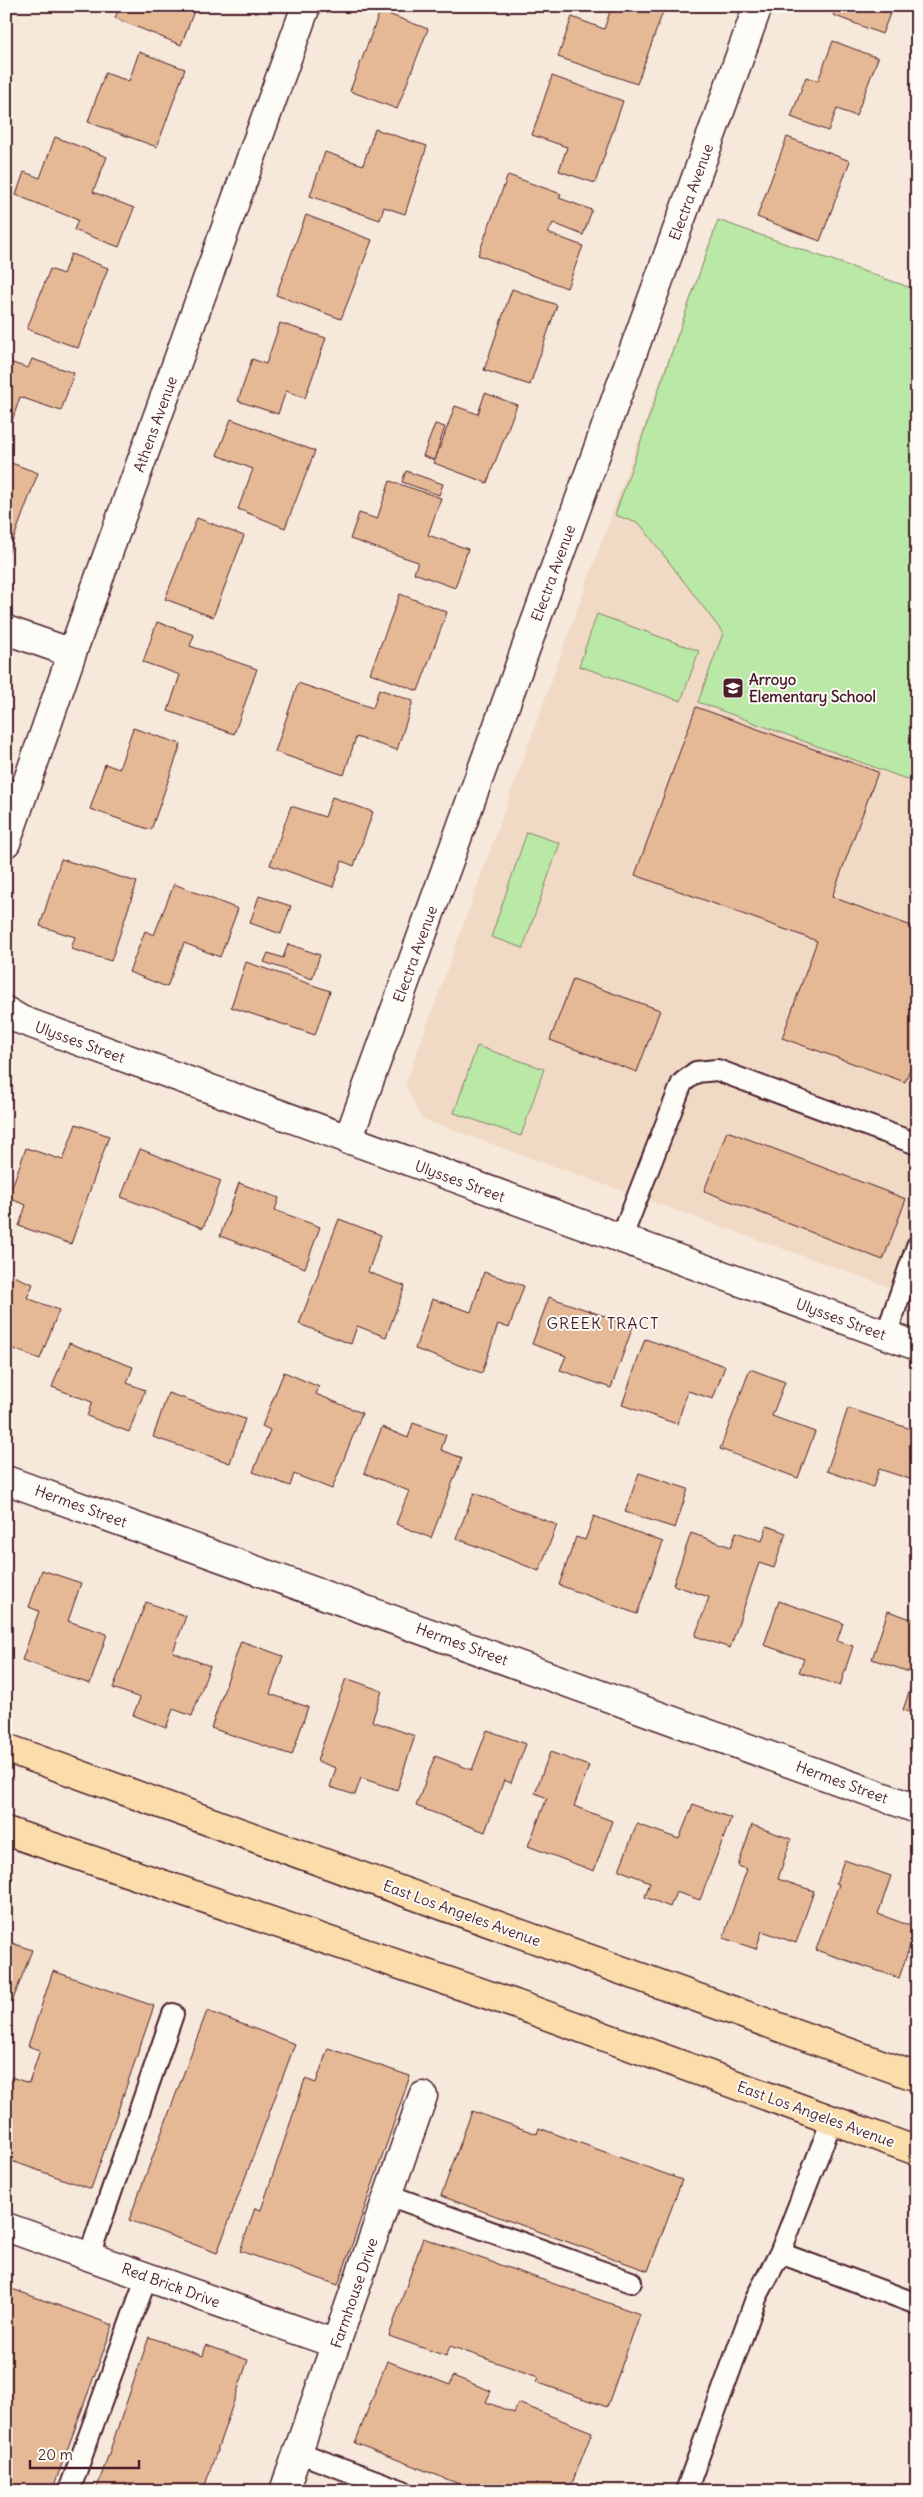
<svg xmlns="http://www.w3.org/2000/svg" width="923" height="2497" font-family="Delius,sans-serif">
  <style>
    .built { fill: #f1dac5 }
    .green { fill: #bae8a6; stroke: #828468 }
    .building { fill: #e5b995; stroke: #4a1f2b }
    .lines { fill: none; stroke-linecap: round; stroke-linejoin: round }
    .service-casing { stroke: #4a1f2b; stroke-width: 24 }
    .minor-casing { stroke: #4a1f2b; stroke-width: 31 }
    .primary-casing { stroke: #4a1f2b; stroke-width: 31 }
    .service { stroke: #fdfcf7; stroke-width: 20 }
    .minor { stroke: #fdfcf7; stroke-width: 28 }
    .primary { stroke: #fbddab; stroke-width: 28 }
    .labels { text-anchor: middle; dominant-baseline: central; stroke-width: 4; stroke-linejoin: round; paint-order: stroke }
    .street-label { font-size: 15px; fill: #4a1f2b; stroke: #fdfcf7 }
    .poi-label { font-size: 15px; font-weight: bold; fill: #4a1f2b; stroke: #fdfcf7; text-anchor: start }
    .neighbourhood-label { font-size: 16px; letter-spacing: 1px; fill: #4a1f2b; stroke: #fdfcf7 }
  </style>
  <rect width="100%" height="100%" fill="#f6e8da"/>
  <filter id="ink" filterUnits="userSpaceOnUse"><feTurbulence type="fractalNoise" baseFrequency=".02" numOctaves="2"/><feDisplacementMap in="SourceGraphic" scale="10" xChannelSelector="R" yChannelSelector="G"/><feConvolveMatrix kernelMatrix="1 2 1 2 8 2 1 2 1" color-interpolation-filters="sRGB"/></filter>
  <g filter="url(#ink)">
    <path class="built" d="M718,220L917,289V1297L422,1119L405,1086Z"/>
    <path class="green" d="M718,220L917,290V783L698,702L723,633L640,524L615,515Z
      M597,614L699,651L681,701L579,666Z
      M527,832L560,843L523,948L491,937Z
      M477,1046L544,1069L521,1136L454,1113Z"/>
    <path class="building" d="M120,6H196L181,45L115,18Z
      M612,6H665L637,84L558,57L572,17L604,29Z
      M837,6H893L882,34L833,15Z
      M380,11L428,29L397,109L350,91Z
      M833,41L878,58L856,116L837,109L828,131L791,117L806,77L818,81Z
      M139,52L185,69L157,147L88,122L105,73L129,81Z
      M552,76L623,101L595,183L559,171L567,147L532,135Z
      M375,129L427,146L405,214L384,207L380,220L310,196L325,152L363,165Z
      M55,137L107,157L93,192L134,208L119,247L74,230L78,220L16,195L24,172L40,178Z
      M787,137L850,161L820,241L757,217Z
      M508,175L561,194L559,198L592,210L583,235L553,223L548,233L583,246L567,288L478,255Z
      M306,215L372,240L341,319L276,295Z
      M71,254L108,268L78,348L27,329L50,269L63,274Z
      M512,289L557,305L530,385L484,370Z
      M280,323L326,338L305,398L286,391L278,414L238,401L252,359L266,364Z
      M32,359L74,373L61,411L20,397L8,433L6,361L28,368Z
      M485,393L517,405L487,483L434,463L455,406L478,414Z
      M231,419L315,451L285,528L238,509L253,469L217,455Z
      M435,424L445,427L434,460L423,456Z
      M6,461L38,473L8,554H6Z
      M406,471L443,484L439,495L402,482Z
      M390,481L441,498L428,535L468,549L455,588L414,573L418,562L350,539L359,513L377,519Z
      M197,518L244,536L213,617L165,599Z
      M400,594L447,612L418,691L370,673Z
      M157,622L194,635L190,646L257,669L234,734L168,711L180,675L143,662Z
      M298,683L373,708L379,689L413,701L397,750L356,737L344,775L275,752Z
      M696,707L878,772L832,897L917,928V1050L905,1082L782,1038L817,941L635,875Z
      M133,728L181,744L151,830L90,809L105,764L119,769Z
      M332,797L373,812L354,866L342,861L333,887L270,865L291,806L325,817Z
      M61,859L137,882L111,961L71,949L75,937L40,926Z
      M174,884L238,909L220,957L184,943L167,987L129,972L145,931L154,935Z
      M259,896L291,906L281,934L250,923Z
      M288,944L320,955L312,979L264,962L268,953L283,958Z
      M246,962L330,991L315,1035L231,1007Z
      M573,979L660,1010L637,1072L550,1040Z
      M76,1124L109,1136L71,1244L19,1226L26,1205L8,1198L26,1148L63,1160Z
      M727,1131L906,1199L883,1260L704,1191Z
      M140,1149L221,1181L203,1228L121,1197Z
      M239,1183L279,1198L275,1210L320,1227L305,1268L220,1236Z
      M339,1219L381,1235L368,1272L405,1286L386,1337L357,1326L351,1344L299,1324Z
      M484,1272L524,1286L509,1328L498,1324L482,1373L415,1349L432,1299L471,1312Z
      M6,1273L33,1284L27,1298L59,1310L40,1359L6,1346Z
      M549,1297L633,1326L611,1388L560,1370L566,1356L532,1344Z
      M645,1339L725,1366L713,1399L688,1391L677,1424L622,1405Z
      M69,1343L133,1367L127,1383L145,1390L129,1432L87,1416L92,1402L52,1387Z
      M750,1369L785,1382L772,1416L815,1432L798,1478L720,1449Z
      M284,1372L319,1387L316,1394L362,1413L332,1489L294,1474L290,1486L253,1472L270,1430L262,1426Z
      M168,1393L245,1419L230,1463L153,1437Z
      M848,1408L917,1431V1468L913,1480L879,1469L873,1487L827,1471Z
      M413,1423L446,1435L441,1450L462,1458L431,1538L396,1524L409,1491L364,1473L382,1427L408,1438Z
      M639,1473L688,1489L675,1528L625,1512Z
      M474,1493L557,1525L539,1571L456,1538Z
      M594,1516L663,1542L637,1614L559,1585L576,1537L585,1540Z
      M767,1526L786,1533L774,1568L759,1563L730,1648L695,1636L709,1597L673,1585L691,1533L731,1547L736,1532L762,1541Z
      M42,1570L81,1583L68,1621L107,1634L90,1684L22,1660L39,1611L29,1607Z
      M779,1601L843,1623L837,1641L853,1646L840,1686L799,1672L804,1659L764,1645Z
      M146,1602L186,1616L173,1652L210,1666L192,1716L173,1709L166,1728L133,1715L140,1698L113,1688Z
      M888,1611L917,1621V1715L903,1710L915,1674L872,1659Z
      M241,1641L283,1656L270,1694L308,1707L292,1755L211,1728Z
      M346,1678L382,1691L372,1721L415,1736L397,1790L361,1778L355,1795L330,1787L336,1768L317,1761Z
      M487,1730L526,1744L511,1783L504,1780L485,1832L416,1806L435,1756L472,1770Z
      M550,1752L589,1766L574,1806L612,1821L594,1871L528,1846L547,1798L535,1793Z
      M693,1804L731,1818L700,1900L676,1892L670,1907L645,1897L650,1882L619,1870L637,1824L679,1839Z
      M752,1825L791,1839L778,1879L814,1891L796,1943L762,1931L756,1949L723,1938L747,1869L738,1866Z
      M844,1860L891,1876L878,1914L916,1928L899,1978L816,1950L839,1884L836,1883Z
      M6,1941L32,1950L6,2018Z
      M53,1971L154,2006L91,2189L6,2159V2092L11,2077L29,2083L40,2050L28,2046Z
      M207,2011L295,2044L217,2253L129,2220Z
      M328,2048L410,2076L338,2285L240,2251L255,2208L261,2210L305,2079L316,2083Z
      M472,2111L537,2134L539,2128L682,2180L648,2271L441,2196Z
      M423,2238L640,2314L607,2407L536,2382L538,2377L450,2346L446,2356L389,2336Z
      M12,2289L113,2325L52,2491H6V2304Z
      M149,2337L203,2356L206,2345L248,2360L203,2491H96Z
      M387,2361L450,2385L453,2376L491,2391L486,2402L514,2413L518,2403L592,2432L569,2491H477L355,2443Z"/>
    <g class="lines">
      <g class="service-casing">
        <path id="service" d="M621,1239L682,1083L696,1072L717,1070L917,1144
          M886,1335L917,1246
          M388,2195L631,2282
          M780,2253L917,2304
          M89,2256L173,2014
          M297,2452L403,2491
          M69,2491L147,2276
          M686,2491L757,2296L780,2253L832,2120"/>
      </g>
      <g class="minor-casing">
        <path id="minor" d="M6,630L72,653
          M6,843L72,653L306,6
          M6,1011L21,1020L917,1346
          M348,1140L758,6
          M6,1480L917,1809
          M6,2227L336,2344
          M284,2491L423,2096"/>
      </g>
      <g class="primary-casing">
        <path id="primary" d="M6,1748L917,2077
          M6,1831L515,2004L917,2151"/>
      </g>
      <use href="#service" class="service"/>
      <use href="#minor" class="minor"/>
      <use href="#primary" class="primary"/>
    </g>
  </g>
  <defs>
    <g id="school-square" transform="scale(1.125)"><rect x="-9" y="-9" width="18" height="18" rx="4" fill="#4a1f2b" stroke="#fdfcf7"/><path d="M0-5L7-2L0 1L-7-2ZM-4 1L0 2.5L4 1V4Q0 6-4 4Z" fill="#fff"/></g>
  </defs>
  <g fill-rule="evenodd">
    <use href="#school-square" x="733" y="688"/>
  </g>
  <g class="labels">
    <g class="street-label">
      <text transform="translate(691 192) rotate(-70)">Electra Avenue</text>
      <text transform="translate(155 424) rotate(-70)">Athens Avenue</text>
      <text transform="translate(553 573) rotate(-70)">Electra Avenue</text>
      <text transform="translate(415 954) rotate(-70)">Electra Avenue</text>
      <text transform="translate(80 1042) rotate(20)">Ulysses Street</text>
      <text transform="translate(460 1181) rotate(20)">Ulysses Street</text>
      <text transform="translate(841 1319) rotate(20)">Ulysses Street</text>
      <text transform="translate(81 1506) rotate(20)">Hermes Street</text>
      <text transform="translate(462 1644) rotate(20)">Hermes Street</text>
      <text transform="translate(842 1782) rotate(20)">Hermes Street</text>
      <text transform="translate(462 1913) rotate(20)">East Los Angeles Avenue</text>
      <text transform="translate(816 2114) rotate(20)">East Los Angeles Avenue</text>
      <text transform="translate(171 2285) rotate(20)">Red Brick Drive</text>
      <text transform="translate(354 2293) rotate(-71)">Farmhouse Drive</text>
    </g>
    <g class="poi-label">
      <text x="749" y="679">Arroyo<tspan x="749" dy="17">Elementary School</tspan></text>
    </g>
    <g class="neighbourhood-label">
      <text x="603" y="1323">GREEK TRACT</text>
    </g>
  </g>
  <rect width="923" height="2497" fill="none" stroke="#fdfcf7" stroke-width="25"/>
  <rect x="12" y="12" width="898" height="2472" fill="none" stroke="#4a1f2b" stroke-width="2" filter="url(#ink)"/>
  <path d="M30 2460v8h109v-8" fill="none" stroke="#4a1f2b" stroke-width="2.5"/>
  <text x="38" y="2460" font-size="15" fill="#4a1f2b" stroke="#fdfcf7" stroke-width="4" paint-order="stroke">20 m</text>
</svg>
